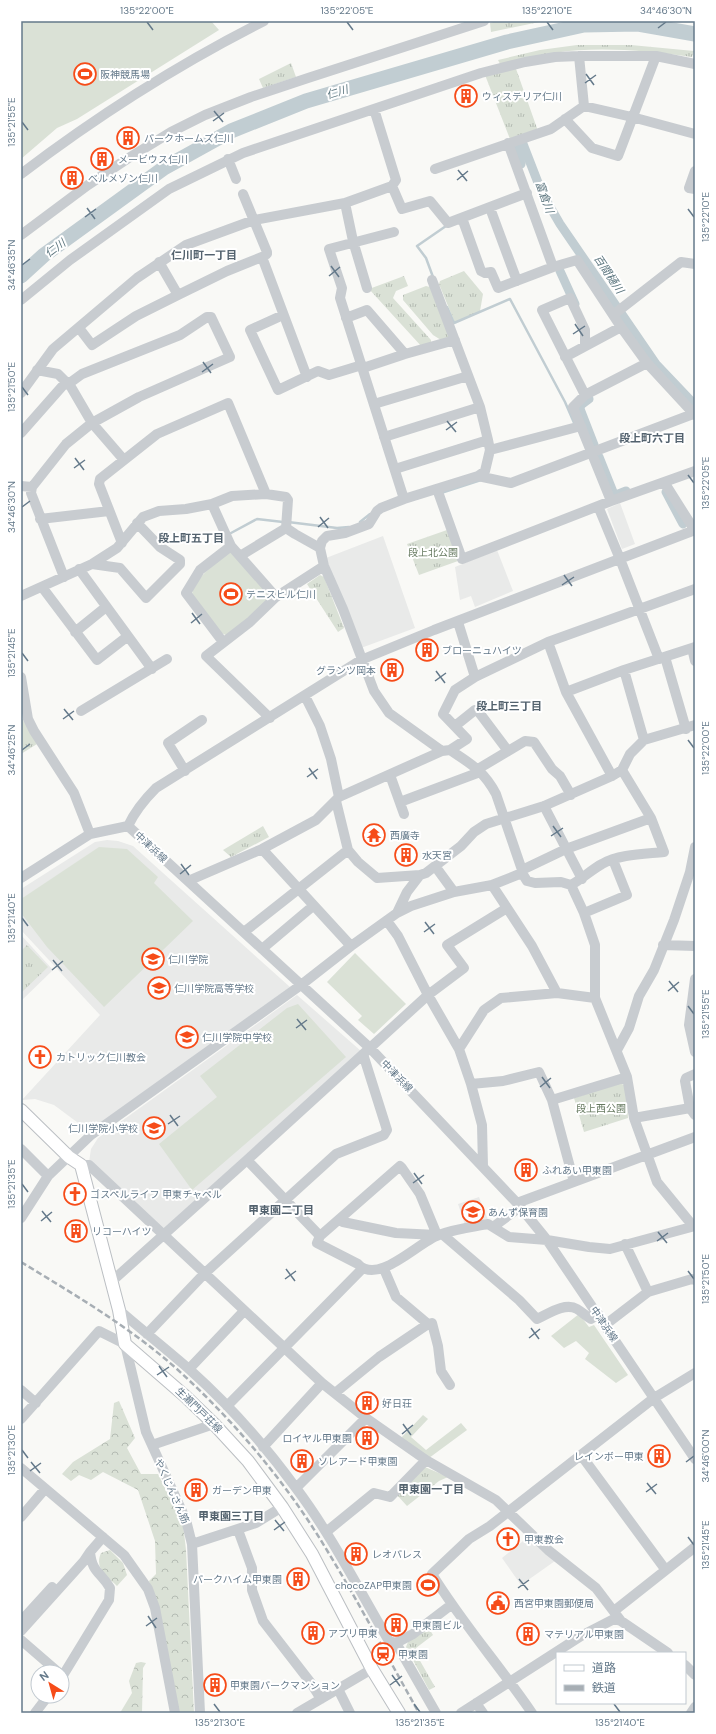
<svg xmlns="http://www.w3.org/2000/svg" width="716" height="1734" font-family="'DM Sans','Noto Sans JP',sans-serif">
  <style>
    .built { fill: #e9eae9 }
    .grass { fill: url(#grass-tufts) }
    .forest { fill: url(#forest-crowns) }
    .garden { fill: #dae1d6 }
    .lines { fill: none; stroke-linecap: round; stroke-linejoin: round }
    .stream { stroke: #c1cdd2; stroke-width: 2.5 }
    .canal { stroke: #c1cdd2; stroke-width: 9 }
    .river { stroke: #c1cdd2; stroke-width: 15 }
    .major-casing { stroke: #bbbfc3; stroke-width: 14 }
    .minor { stroke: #c8ccd0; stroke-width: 10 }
    .major { stroke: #fff; stroke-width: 12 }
    .rail { stroke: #a7aeb4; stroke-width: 2.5; stroke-dasharray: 6 3; stroke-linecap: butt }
    .ticks { fill: none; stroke: #64798a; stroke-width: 1.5 }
    .labels { text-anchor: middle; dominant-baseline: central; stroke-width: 4; stroke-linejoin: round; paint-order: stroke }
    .poi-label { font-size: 10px; fill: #64798a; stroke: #fff; text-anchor: start }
    .park-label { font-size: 10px; fill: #667a60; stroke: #fff }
    .street-label { font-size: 10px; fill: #64798a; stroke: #fff }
    .water-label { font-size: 11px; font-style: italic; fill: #5b757e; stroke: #fff }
    .neighbourhood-label { font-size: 11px; font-weight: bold; fill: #53626e; stroke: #fff }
    .neatline { fill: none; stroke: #64798a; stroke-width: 1.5 }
    .ticks-label { font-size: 10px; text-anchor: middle; fill: #64798a }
  </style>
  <defs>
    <pattern id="grass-tufts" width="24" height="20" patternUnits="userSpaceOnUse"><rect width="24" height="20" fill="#dae1d6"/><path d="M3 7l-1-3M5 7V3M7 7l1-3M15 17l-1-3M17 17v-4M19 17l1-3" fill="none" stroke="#b4bbb3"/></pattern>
    <pattern id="forest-crowns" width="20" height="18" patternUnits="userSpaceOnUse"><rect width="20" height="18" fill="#dae1d6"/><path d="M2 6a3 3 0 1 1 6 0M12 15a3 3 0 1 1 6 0" fill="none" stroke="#b4bbb3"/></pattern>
  </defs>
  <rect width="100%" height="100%" fill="#f9f9f6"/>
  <path class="built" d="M620,503L635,544L622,549L607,509Z
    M383,536L415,628L361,648L326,558Z
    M497,550L513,591L475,607L471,596L460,600L455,567Z
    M107,840L118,841L133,846L290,987L89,1131L54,1105L35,1099L22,1100L100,1015L21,930V889L95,842Z
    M21,935L53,970L21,1001Z
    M297,995L361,1051L162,1230L89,1162L91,1149L98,1138Z
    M479,1197L488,1220L465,1225L458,1204Z
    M528,1537L555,1561L521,1585L502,1558Z"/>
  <path class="grass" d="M497,21H544L491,32L490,23Z
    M577,45H631L694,51L692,57C647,51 600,46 554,53C536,56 518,60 500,64L498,60L540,50Z
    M291,63L296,77L263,88L259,79Z
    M515,66L538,131L510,139L485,75Z
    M464,271L483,294L480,311L455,323L439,284L440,281Z
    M404,276L408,286L396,291L393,298L431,340V344L422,347L369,289Z
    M426,286L430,287L449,337L441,340L433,335L403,300V295Z
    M447,530L458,561L419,575L407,544Z
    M320,575L324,577L344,628L338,632L307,584Z
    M21,717L37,744L21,754Z
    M263,826L269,837L231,857L223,850Z
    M27,945L48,967L21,993V951Z
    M620,1083L626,1086L628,1118L584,1132L574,1098Z
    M425,1467L448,1477L439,1481L407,1506L397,1495Z
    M428,1627L433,1635L416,1648L415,1652L435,1687L429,1690L406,1647L408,1642Z"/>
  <path class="forest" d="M119,1401L135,1438L127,1448L141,1474H158L183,1524L186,1550L194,1713H179L161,1622L149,1581L156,1574L155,1541L138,1490L103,1472L91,1480L79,1475L71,1481L62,1474L73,1462L110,1439L114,1403Z
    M110,1550L123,1563L127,1575L117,1586C107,1576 94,1569 101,1553Z
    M141,1662L146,1663L143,1668L142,1713H120L132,1693L129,1681L136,1663Z"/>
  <path class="garden" d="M21,21H211L219,30L77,119L57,128L21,159Z
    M228,553H234L269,594V599L250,618L226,635L221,633L192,595C193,579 216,563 228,553Z
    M99,847L127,849L158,877L154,883L193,921L104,1007L47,947L21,913V899Z
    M355,953L406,1004L374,1034L358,1020L362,1016L327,982Z
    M298,1004L346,1057L192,1190L159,1144L217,1097L200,1076L287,1008Z
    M579,1314L589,1327L594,1325L628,1375L616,1383L585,1359L589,1353L576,1341L564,1348L551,1336Z
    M423,1415L428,1419L411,1437L426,1450L461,1423L467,1430L429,1458L401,1438Z"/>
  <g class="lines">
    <path class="stream" d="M433,277L426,258L417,246L446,226
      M447,307L454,323L510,299L565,402L575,425
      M441,493L481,480
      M288,522L337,528L349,527
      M360,522L370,514
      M231,533L257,519L283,522"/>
    <path class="canal" d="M521,164L517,153L518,147L523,144L542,193L560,224L656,364L695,405
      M560,271L575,304
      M589,399L581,405L580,409L594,445
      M599,457L613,492L616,495L626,491
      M666,492L683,524"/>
    <path class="river" d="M21,276L44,255L164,168L231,131L306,101L507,42L584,25L638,24L695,34"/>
    <g class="major-casing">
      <path id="major" d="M21,1110L69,1157L81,1165L119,1310L125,1344L185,1396L214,1424L248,1461L282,1507L312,1554L372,1669L399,1713"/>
    </g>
    <path class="minor" d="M579,56L584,106
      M565,119L592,148L618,156L656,56
      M508,143L553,267L577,260L621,327L647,363L695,415
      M228,159L236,179
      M435,169L551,129L584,106L632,117L695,134
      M695,171L689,188L695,189
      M21,174C97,116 179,64 264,21
      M392,186L402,209L430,201L448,223L527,193
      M243,194L267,252V254L262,257L307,377
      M345,203L353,241L367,288
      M490,208L517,281
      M462,218L481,271L485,273L491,272L498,288L553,267
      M394,232L329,249L342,288L340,298L404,499
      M21,235L88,185L127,159L171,132L205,115L251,97L308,78L484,21
      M159,262L178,295L227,271L262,257
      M432,280L480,407L488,440L490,450L485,471L478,476L404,499L381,508L377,511L369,524L345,533L327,536L322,541L320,548L324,566L343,609L374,691L389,713L442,751
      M21,300L70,260L169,189L243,153L481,73L525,62L555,57L579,56H656L695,64
      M283,315L250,330L278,390L318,371L329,375L362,365
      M613,315L681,262L695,264
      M346,318L367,310L405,354
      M79,328L92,345L136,316L178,295
      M585,346V330L570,298L542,310L585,395
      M565,357L621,327
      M363,368L405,354L455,340
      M37,370L58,374L71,387L92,423L124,460
      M21,393L53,349L137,278L186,245L254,220L345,203L392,186L396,180L374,109
      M374,404L468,376
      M21,433L66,382H71L82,374L180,335L207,317H211L230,357L139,397L92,423L66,444L32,487L31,493L64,577
      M384,437L480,407
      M490,450L581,426
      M395,469L488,440
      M478,476L511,483L693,414
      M664,482L695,531
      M21,486L32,487
      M437,489L462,559L611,501L695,471
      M611,501L573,407L585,395L647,363
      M212,504L231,546L276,597
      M598,506L620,559L659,659
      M40,519L109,511
      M122,543L99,484L100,479L157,434L228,403L266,494
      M240,556L286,528L295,534L320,548
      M92,564L120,568L146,598L180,564V560L160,547L137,523
      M79,569L152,669
      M42,587L97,660L128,636
      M21,596L92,564L117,548L143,517L159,511L186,509L212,504L232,496L266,494L286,497L288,500L286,528
      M458,622L475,677
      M75,632L106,607
      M223,642L186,593L200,570L231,546
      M548,642L566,692L612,776
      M692,648L695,661
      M665,657L686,729
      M624,670L644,740
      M21,677L28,719L34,731L74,793L90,834
      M566,692L624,670L695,647
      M81,711L167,659
      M270,718L206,656L250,622L276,597L324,566
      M455,726L475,710L478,711L508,751
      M450,750C471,764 484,771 496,794L522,870
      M478,769L525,741L534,742L552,769L560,776L571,795
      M185,771L168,743L202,720
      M390,775L404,814
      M339,797L442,751L450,750L467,739L443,714L455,690L475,677L548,642L695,589
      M336,801L348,850L358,862L377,878L420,875L407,892L397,913
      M400,802L480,772
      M544,806L582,879
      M128,826L370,1048L517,1203L547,1240L695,1459
      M128,826C135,811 144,800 156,788L361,660L434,630L695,530
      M262,849L351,946
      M435,866L454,892
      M522,873L527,881L535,883L561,882L571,885C582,879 591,870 602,864C619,854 645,854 664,852L651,818L622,770
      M420,875L426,873L461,846L474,832L486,824L544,806L612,776L622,770L630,754L644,740L695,725
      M21,878L90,834L128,826
      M188,881L262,849L316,820L339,797L331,759L320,726L305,696
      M492,885L532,946L557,993
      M571,885L584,913L595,945V998L627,1077L634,1118L647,1154L657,1182L693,1226
      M584,913L627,895L613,860
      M387,921L398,936L428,995L459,1049L471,1084L482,1125L483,1166
      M244,932L348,850
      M663,945L695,946
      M262,949L313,906
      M695,979L689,1025L695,1052
      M459,1049L484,1010L501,998L557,993L595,998
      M617,1050L629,1028L639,996L654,970L674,920L690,872L695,847
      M695,1074L686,1078L685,1081L690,1108L695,1115
      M471,1084L503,1081L539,1072L552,1100L574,1182
      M552,1100L627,1077
      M634,1118L690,1108
      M21,1149L48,1176
      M247,1160L320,1236L317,1243L358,1264C378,1286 418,1242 439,1235C454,1229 472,1227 488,1224L509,1237L547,1240L589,1247L610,1249L695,1226
      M81,1165H89L322,1383L366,1418L426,1460L496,1500L548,1550L596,1588L621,1621
      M517,1203L695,1137
      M21,1218L48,1176L91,1135L301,985L351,946L397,913L411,906L454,892L492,885L522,873V870L566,849L651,818
      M340,1220L343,1222L396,1233L437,1235
      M493,1227L520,1207
      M442,1234L519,1300L537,1319C548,1314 565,1302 577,1309C582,1312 586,1316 591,1319L598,1314
      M320,1236L400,1166L402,1168L420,1194L437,1235
      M625,1244L648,1292
      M384,1269L396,1297L428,1324L432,1323L438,1346L441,1371L450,1385
      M111,1282L247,1160L428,995L464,968L447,945L507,908
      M119,1310C142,1330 166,1349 189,1369C228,1404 265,1445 296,1488C332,1536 359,1590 389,1641L396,1643L436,1713
      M605,1325L648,1292L692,1279L695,1280
      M147,1334L204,1274L336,1154L384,1135L387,1130L363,1054
      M189,1369L244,1311
      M21,1390L36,1403
      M335,1393L379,1357L428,1324
      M227,1406L362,1269
      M21,1419L99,1331L125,1344L146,1432L186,1520L192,1544L200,1713
      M152,1445L214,1424
      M263,1447L322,1383
      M581,1455L665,1569
      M21,1468L124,1555L148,1589L155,1608L175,1713
      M296,1488L366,1418
      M21,1517L45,1489
      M238,1530L252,1568V1590L263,1621L311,1683L321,1699
      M326,1532L374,1493L390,1497L426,1460
      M192,1544L256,1523L282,1507
      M614,1611L695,1547
      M21,1621L52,1587
      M21,1631L84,1561L90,1552
      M21,1640L58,1672
      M396,1643L413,1634L451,1605
      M685,1665L695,1675
      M62,1677L109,1600L110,1588C101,1572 92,1573 90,1552L103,1537
      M338,1689L350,1713
      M476,1703L483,1713
      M35,1713L48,1696
      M297,1713L372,1669
      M461,1713L581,1636L614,1619L621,1621L668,1653
      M532,1713C500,1666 462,1623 432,1574L469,1539L490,1526L654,1398L695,1373
      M691,1713L695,1707"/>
    <use href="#major" class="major"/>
    <path class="rail" d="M21,1262C75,1295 130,1327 178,1370C234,1421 285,1481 325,1547C358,1601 388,1658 419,1713"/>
  </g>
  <path class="ticks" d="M147,22L153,30M347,22L353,30M547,22L553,30M658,28L666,22M586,74L594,85M585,83L596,75M214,111L223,122M213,121L224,113M22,122L28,130M458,170L467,181M457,180L468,171M87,208L95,219M688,209L694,217M85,217L96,209M22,265L30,259M331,266L339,277M329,276L340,267M575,324L583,336M573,334L585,326M203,362L211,373M202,372L213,364M22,387L28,395M447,421L456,432M446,430L457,422M75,458L84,470M74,468L85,460M688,475L694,483M22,507L30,501M320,517L328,528M318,527L329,518M564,575L572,586M562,585L574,577M192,613L200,624M191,623L202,614M22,653L28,661M436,671L445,683M435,681L446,673M64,709L73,720M63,719L74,711M688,740L694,748M22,750L30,744M309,768L317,779M307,777L318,769M553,826L561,837M551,836L563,828M181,864L189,875M180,874L191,865M22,918L28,926M425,922L434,934M424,932L435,924M53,960L62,971M52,970L63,961M669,981L678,992M668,991L679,982M688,1006L694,1014M297,1019L306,1030M296,1028L307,1020M542,1077L550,1088M540,1087L551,1078M170,1115L178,1126M168,1124L180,1116M414,1173L422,1184M413,1183L424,1175M22,1184L28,1192M42,1211L51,1222M41,1221L52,1212M658,1232L667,1243M657,1241L668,1233M286,1269L295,1281M688,1271L694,1279M285,1279L296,1271M531,1328L539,1339M529,1338L540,1329M159,1366L167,1377M157,1375L169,1367M403,1424L411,1435M402,1434L413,1425M22,1450L28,1458M31,1462L40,1473M686,1462L694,1456M30,1471L41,1463M647,1483L656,1494M646,1492L657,1484M275,1520L284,1531M274,1530L285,1522M688,1537L694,1545M519,1579L528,1590M518,1588L529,1580M148,1616L156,1628M146,1626L157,1618M392,1675L400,1686M390,1685L402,1676M214,1704L220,1712M414,1704L420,1712M614,1704L620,1712"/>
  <defs>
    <g id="stadium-ring" transform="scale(1.15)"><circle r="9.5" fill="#fff" stroke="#f64c19" stroke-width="1.5"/><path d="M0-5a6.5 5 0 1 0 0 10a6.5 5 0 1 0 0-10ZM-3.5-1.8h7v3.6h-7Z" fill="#f64c19"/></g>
    <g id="building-ring" transform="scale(1.15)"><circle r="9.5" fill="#fff" stroke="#f64c19" stroke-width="1.5"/><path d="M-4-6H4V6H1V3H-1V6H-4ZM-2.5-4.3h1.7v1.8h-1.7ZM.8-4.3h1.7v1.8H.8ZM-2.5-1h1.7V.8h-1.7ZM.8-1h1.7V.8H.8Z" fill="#f64c19"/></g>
    <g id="temple-ring" transform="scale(1.15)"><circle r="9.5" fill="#fff" stroke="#f64c19" stroke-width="1.5"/><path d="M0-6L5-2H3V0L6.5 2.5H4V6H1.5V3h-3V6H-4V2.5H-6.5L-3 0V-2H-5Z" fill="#f64c19"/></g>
    <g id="school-ring" transform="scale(1.15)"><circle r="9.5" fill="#fff" stroke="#f64c19" stroke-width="1.5"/><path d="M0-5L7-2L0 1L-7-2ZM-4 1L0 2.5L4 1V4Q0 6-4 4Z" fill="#f64c19"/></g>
    <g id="church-ring" transform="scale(1.15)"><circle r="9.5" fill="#fff" stroke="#f64c19" stroke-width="1.5"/><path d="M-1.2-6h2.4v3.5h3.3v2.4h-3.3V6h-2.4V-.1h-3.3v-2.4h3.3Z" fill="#f64c19"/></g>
    <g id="civic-ring" transform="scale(1.15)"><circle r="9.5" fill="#fff" stroke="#f64c19" stroke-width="1.5"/><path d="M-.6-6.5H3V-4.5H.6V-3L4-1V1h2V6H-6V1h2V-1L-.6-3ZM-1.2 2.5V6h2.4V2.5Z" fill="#f64c19"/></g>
    <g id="station-ring" transform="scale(1.15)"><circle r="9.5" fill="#fff" stroke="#f64c19" stroke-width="1.5"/><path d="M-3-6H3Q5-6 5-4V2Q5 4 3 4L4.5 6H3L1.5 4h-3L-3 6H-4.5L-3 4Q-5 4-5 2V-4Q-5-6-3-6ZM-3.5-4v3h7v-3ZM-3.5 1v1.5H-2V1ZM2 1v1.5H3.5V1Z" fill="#f64c19"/></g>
  </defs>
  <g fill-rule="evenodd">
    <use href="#stadium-ring" x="85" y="74"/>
    <use href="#building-ring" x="466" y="96"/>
    <use href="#building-ring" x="128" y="138"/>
    <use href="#building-ring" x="102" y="159"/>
    <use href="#building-ring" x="72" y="178"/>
    <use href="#stadium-ring" x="231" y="594"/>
    <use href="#building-ring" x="427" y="650"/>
    <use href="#building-ring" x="392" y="670"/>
    <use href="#temple-ring" x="374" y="835"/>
    <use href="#building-ring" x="406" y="855"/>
    <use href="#school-ring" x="153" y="959"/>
    <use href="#school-ring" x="159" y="988"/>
    <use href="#school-ring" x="187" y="1037"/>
    <use href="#church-ring" x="40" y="1057"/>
    <use href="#school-ring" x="154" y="1128"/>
    <use href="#building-ring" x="526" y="1170"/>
    <use href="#church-ring" x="75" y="1194"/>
    <use href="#school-ring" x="473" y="1212"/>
    <use href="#building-ring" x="76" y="1231"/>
    <use href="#building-ring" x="367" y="1403"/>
    <use href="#building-ring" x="367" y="1438"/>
    <use href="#building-ring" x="659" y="1456"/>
    <use href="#building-ring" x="302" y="1461"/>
    <use href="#building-ring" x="196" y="1490"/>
    <use href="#church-ring" x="508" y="1539"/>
    <use href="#building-ring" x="356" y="1554"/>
    <use href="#building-ring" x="298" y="1579"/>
    <use href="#stadium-ring" x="428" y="1585"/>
    <use href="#civic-ring" x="498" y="1603"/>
    <use href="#building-ring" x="396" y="1625"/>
    <use href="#building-ring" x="313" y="1633"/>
    <use href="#building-ring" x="528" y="1634"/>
    <use href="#station-ring" x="383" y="1654"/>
    <use href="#building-ring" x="215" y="1685"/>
  </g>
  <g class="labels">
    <g class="poi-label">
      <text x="100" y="74">阪神競馬場</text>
      <text x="482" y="96">ウィステリア仁川</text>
      <text x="144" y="138">パークホームズ仁川</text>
      <text x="118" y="159">メービウス仁川</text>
      <text x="88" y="178">ベルメゾン仁川</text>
      <text x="246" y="594">テニスヒル仁川</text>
      <text x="442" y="650">ブローニュハイツ</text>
      <text x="376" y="670" text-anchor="end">グランツ岡本</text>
      <text x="390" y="835">西廣寺</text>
      <text x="422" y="855">水天宮</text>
      <text x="168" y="959">仁川学院</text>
      <text x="174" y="988">仁川学院高等学校</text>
      <text x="202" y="1037">仁川学院中学校</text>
      <text x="56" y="1057">カトリック仁川教会</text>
      <text x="138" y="1128" text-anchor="end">仁川学院小学校</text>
      <text x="542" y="1170">ふれあい甲東園</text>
      <text x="90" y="1194">ゴスペルライフ 甲東チャペル</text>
      <text x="488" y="1212">あんず保育園</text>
      <text x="92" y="1231">リコーハイツ</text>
      <text x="382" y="1403">好日荘</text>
      <text x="352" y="1438" text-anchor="end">ロイヤル甲東園</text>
      <text x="644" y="1456" text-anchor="end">レインボー甲東</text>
      <text x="318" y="1461">ソレアード甲東園</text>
      <text x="212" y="1490">ガーデン甲東</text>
      <text x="524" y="1539">甲東教会</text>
      <text x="372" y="1554">レオパレス</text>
      <text x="282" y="1579" text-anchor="end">パークハイム甲東園</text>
      <text x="412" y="1585" text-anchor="end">chocoZAP甲東園</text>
      <text x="514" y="1603">西宮甲東園郵便局</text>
      <text x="412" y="1625">甲東園ビル</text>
      <text x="328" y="1633">アプリ甲東</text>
      <text x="544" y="1634">マテリアル甲東園</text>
      <text x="398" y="1654">甲東園</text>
      <text x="230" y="1685">甲東園パークマンション</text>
    </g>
    <g class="park-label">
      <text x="433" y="552">段上北公園</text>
      <text x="601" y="1108">段上西公園</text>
    </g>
    <g class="street-label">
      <text transform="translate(151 847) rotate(43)">中津浜線</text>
      <text transform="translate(397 1076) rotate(46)">中津浜線</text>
      <text transform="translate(604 1324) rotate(56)">中津浜線</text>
      <text transform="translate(199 1410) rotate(44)">生瀬門戸荘線</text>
      <text transform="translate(172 1491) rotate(66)">やくじんさん筋</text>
    </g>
    <g class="water-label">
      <text transform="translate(337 92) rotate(-17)">仁川</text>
      <text transform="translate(545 197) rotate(70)">富倉川</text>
      <text transform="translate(55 248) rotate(-37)">仁川</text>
      <text transform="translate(609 274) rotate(56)">百間樋川</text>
    </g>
    <g class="neighbourhood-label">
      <text x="204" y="255">仁川町一丁目</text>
      <text x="652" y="438">段上町六丁目</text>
      <text x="191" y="538">段上町五丁目</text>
      <text x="509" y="706">段上町三丁目</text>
      <text x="281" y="1210">甲東園二丁目</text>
      <text x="431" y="1489">甲東園一丁目</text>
      <text x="231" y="1516">甲東園三丁目</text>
    </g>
  </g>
  <rect width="716" height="1734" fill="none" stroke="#ffffff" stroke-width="44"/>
  <rect x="556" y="1652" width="130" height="52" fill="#ffffff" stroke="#c1c9d0"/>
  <rect x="564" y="1665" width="20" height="6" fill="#ffffff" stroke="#c1c9d0"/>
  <text x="592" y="1672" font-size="12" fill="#64798a">道路</text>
  <rect x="564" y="1685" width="20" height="6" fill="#a7aeb4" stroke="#c1c9d0"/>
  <text x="592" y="1692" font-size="12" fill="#64798a">鉄道</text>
  <g transform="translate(50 1684) rotate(323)"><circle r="19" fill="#ffffff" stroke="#c1c9d0"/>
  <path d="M0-3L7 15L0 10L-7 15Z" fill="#f64c19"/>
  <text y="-6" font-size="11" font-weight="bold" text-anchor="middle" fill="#64798a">N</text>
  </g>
  <rect x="22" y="22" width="672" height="1690" class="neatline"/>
  <g class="ticks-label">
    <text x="147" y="14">135°22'00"E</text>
    <text x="347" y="14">135°22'05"E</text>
    <text x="547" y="14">135°22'10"E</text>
    <text x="666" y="14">34°46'30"N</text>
    <text transform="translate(11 122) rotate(-90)" y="4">135°21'55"E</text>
    <text transform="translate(705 217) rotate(-90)" y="4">135°22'10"E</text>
    <text transform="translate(11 265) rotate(-90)" y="4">34°46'35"N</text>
    <text transform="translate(11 387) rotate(-90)" y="4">135°21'50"E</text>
    <text transform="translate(705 483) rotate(-90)" y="4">135°22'05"E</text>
    <text transform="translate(11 507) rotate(-90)" y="4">34°46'30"N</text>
    <text transform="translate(11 653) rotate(-90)" y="4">135°21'45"E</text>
    <text transform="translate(705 748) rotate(-90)" y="4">135°22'00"E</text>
    <text transform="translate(11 750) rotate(-90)" y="4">34°46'25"N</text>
    <text transform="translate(11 918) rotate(-90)" y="4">135°21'40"E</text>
    <text transform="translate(705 1014) rotate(-90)" y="4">135°21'55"E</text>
    <text transform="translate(11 1184) rotate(-90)" y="4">135°21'35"E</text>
    <text transform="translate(705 1279) rotate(-90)" y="4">135°21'50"E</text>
    <text transform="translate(11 1450) rotate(-90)" y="4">135°21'30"E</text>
    <text transform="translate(705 1456) rotate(-90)" y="4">34°46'00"N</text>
    <text transform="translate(705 1545) rotate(-90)" y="4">135°21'45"E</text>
    <text x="220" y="1726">135°21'30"E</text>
    <text x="420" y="1726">135°21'35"E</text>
    <text x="620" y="1726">135°21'40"E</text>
  </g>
</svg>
